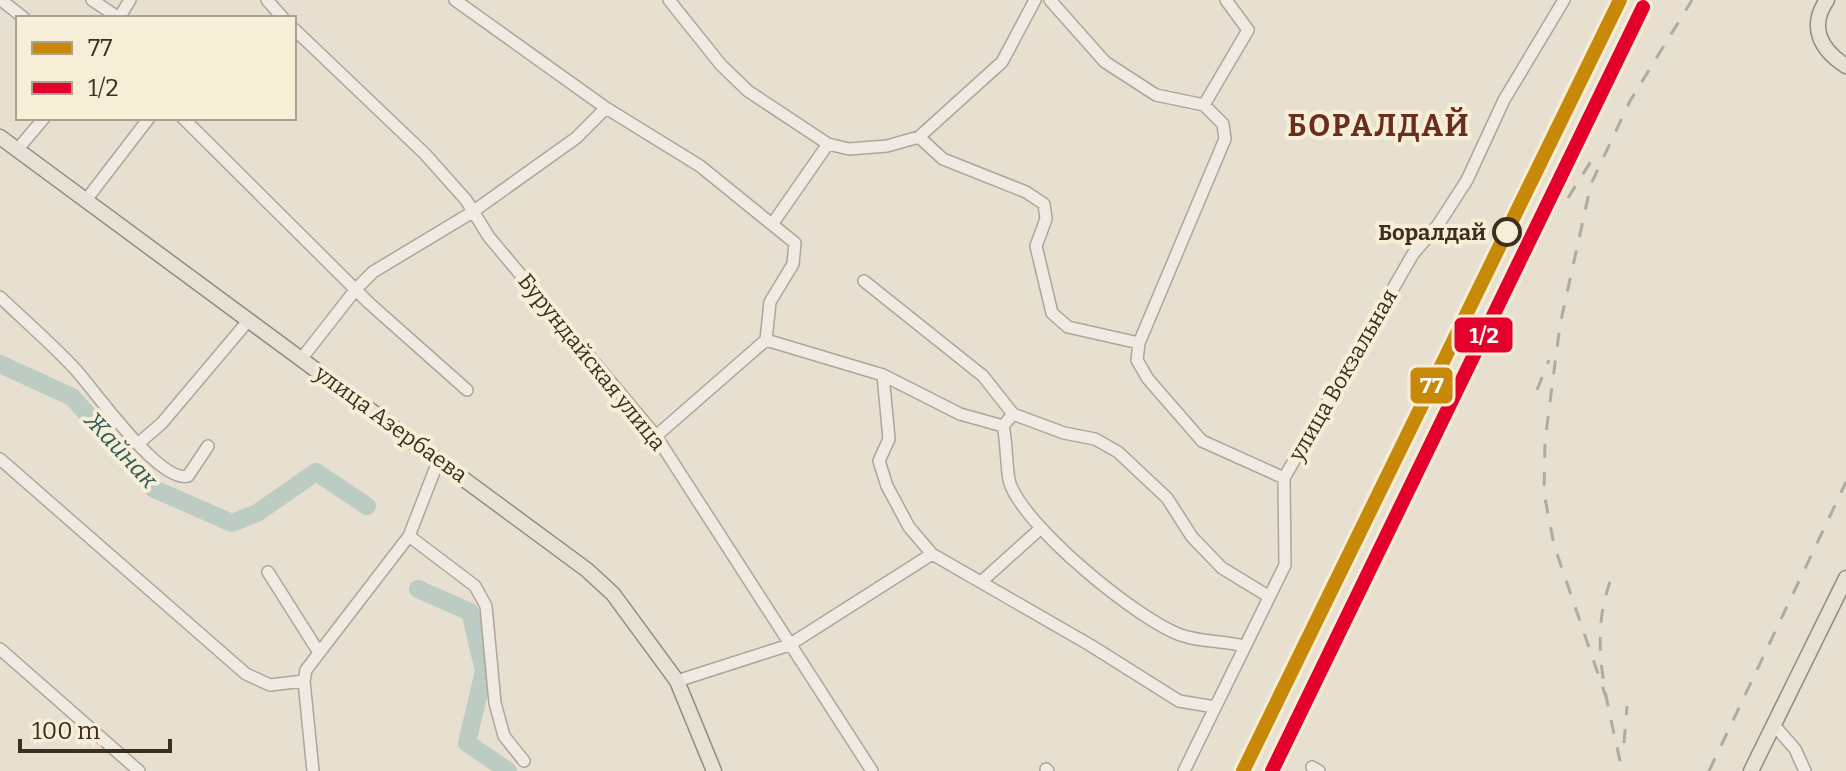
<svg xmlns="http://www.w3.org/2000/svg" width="1846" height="771" font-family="Bitter,serif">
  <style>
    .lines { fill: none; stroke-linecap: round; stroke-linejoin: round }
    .river { stroke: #bcccc2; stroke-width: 18 }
    .minor-casing { stroke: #ada599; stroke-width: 14 }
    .major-casing { stroke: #928b80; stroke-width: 17 }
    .minor { stroke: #efebe3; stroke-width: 11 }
    .major { stroke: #e6e1d4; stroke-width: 14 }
    .rail { stroke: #afaaa2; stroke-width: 3; stroke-dasharray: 14 14; stroke-linecap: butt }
    .rail-1-casing { stroke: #f7eed8; stroke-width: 20 }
    .rail-2-casing { stroke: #f7eed8; stroke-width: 20 }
    .rail-1 { stroke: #c88808; stroke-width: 14 }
    .rail-2 { stroke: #e4002b; stroke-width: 14 }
    .stop-dot { fill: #f7eed8; stroke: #3d2e20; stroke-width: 4 }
    .labels { text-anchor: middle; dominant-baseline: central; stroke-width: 8; stroke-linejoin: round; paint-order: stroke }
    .stop-label { font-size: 22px; font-weight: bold; fill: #3d2e20; stroke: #f7eed8; text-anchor: end }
    .street-label { font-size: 22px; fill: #3d2e20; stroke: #f7eed8 }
    .water-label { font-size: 24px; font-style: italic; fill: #2f5d5a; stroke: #f7eed8 }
    .district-label { font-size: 30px; font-weight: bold; letter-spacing: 2px; fill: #6b2e1e; stroke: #f7eed8 }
    .line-badge { stroke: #f7eed8; stroke-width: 3 }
    .badge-label { font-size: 22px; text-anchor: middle; font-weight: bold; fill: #fff }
  </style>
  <rect width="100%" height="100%" fill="#e7e0d1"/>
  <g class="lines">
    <path class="river" d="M0,364L72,397L154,489L232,523L257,513L316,472L367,506
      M418,589L470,612L484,671L467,743L508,771"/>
    <g class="minor-casing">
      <path id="minor" d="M1,0L24,18
        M92,0L119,18
        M267,0L283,18
        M455,0L606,108L700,166L795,243L793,264L770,302L766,340L656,436
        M669,0L721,65L748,91L828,144L849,149L887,146L919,137L1002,62L1035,0
        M1050,0L1105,62L1156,95L1204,105
        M1226,0L1248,30L1204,105L1223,124L1225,139L1139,343L1137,360L1148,379L1202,441L1284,478
        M119,18L130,0
        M294,29L425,154L466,200L489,237L656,436L872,771
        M183,118L369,303L467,390
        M919,137L943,159L1026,192L1044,204L1046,219L1036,246L1052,313L1068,327L1139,343
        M17,150L44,118
        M86,200L149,118
        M773,223L828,144
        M864,281L983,376L1013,414
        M0,297C25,321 52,344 76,370C95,391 160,484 188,476L208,446
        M766,340L883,375L960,414L1003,426
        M302,358L356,289L373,272L471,213L576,138L606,108
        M883,375L889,439L879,461L887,486L909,527L932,554L1090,645L1179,701L1215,707
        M139,443L162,423L248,321
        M0,459L246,674L270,685L304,681
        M409,536L475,586L486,606L495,703L504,736L524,761
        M268,572L318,651
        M981,582L1041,528
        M1244,646C1225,641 1203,642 1184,636C1142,624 1019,523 1009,480C1006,463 1007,444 1003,426L1013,414L1064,433L1095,439L1118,452L1167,498L1192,537L1222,568L1268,596
        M0,649L139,771
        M677,681L789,645L932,554
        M1774,725L1795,749L1805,771
        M1312,767L1319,771
        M1046,769L1048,771
        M313,771L304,681L306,670L409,536L439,459
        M1184,771L1285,565L1284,478L1413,254L1438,225L1467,180L1504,100L1564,0"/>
    </g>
    <g class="major-casing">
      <path id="major" d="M1827,0C1808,27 1821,50 1846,66
        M0,137L587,570L613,594L677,681L714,771
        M1751,771L1846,578"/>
    </g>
    <use href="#minor" class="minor"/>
    <use href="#major" class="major"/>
    <path class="rail" d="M1568,198L1593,158
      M1537,390L1549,360
      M1610,582C1587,645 1610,708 1622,771
      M1607,700L1554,545L1544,493L1545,441L1560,325L1591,184L1630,101L1692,0
      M1624,743L1627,706
      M1709,771L1846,482"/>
    <g class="rail-1-casing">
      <path id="rail-1" d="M1243,771L1620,0"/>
    </g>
    <g class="rail-2-casing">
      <path id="rail-2" d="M1272,771L1643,7"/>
    </g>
    <use href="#rail-1" class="rail-1"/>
    <use href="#rail-2" class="rail-2"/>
  </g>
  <circle class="stop-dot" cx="1507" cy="232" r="13"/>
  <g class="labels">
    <g class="stop-label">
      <text x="1486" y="232">Боралдай</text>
    </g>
    <g class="street-label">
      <text transform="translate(592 362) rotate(51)">Бурундайская улица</text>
      <text transform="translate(1343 375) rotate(-60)">улица Вокзальная</text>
      <text transform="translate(391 424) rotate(36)">улица Азербаева</text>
    </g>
    <g class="water-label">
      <text transform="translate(121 450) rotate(47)">Жайнак</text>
    </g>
    <g class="district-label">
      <text x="1379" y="126">БОРАЛДАЙ</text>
    </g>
  </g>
  <g class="line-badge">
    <rect x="1453" y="316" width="61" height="38" rx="8" fill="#e4002b"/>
    <rect x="1409" y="366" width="45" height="39" rx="8" fill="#c88808"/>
  </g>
  <g class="badge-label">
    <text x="1484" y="343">1/2</text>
    <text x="1432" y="393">77</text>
  </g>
  <rect x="16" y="16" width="280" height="104" fill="#f7eed8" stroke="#ada18e" stroke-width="2"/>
  <rect x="32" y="42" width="40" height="12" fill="#c88808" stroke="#ada18e" stroke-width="2"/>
  <text x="88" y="56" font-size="24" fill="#3d2e20">77</text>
  <rect x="32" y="82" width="40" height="12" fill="#e4002b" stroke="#ada18e" stroke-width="2"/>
  <text x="88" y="96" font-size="24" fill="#3d2e20">1/2</text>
  <path d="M20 739v12h150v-12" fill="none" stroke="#3d2e20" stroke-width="4"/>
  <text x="32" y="739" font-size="24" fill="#3d2e20" stroke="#f7eed8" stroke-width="6" paint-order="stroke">100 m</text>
</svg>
